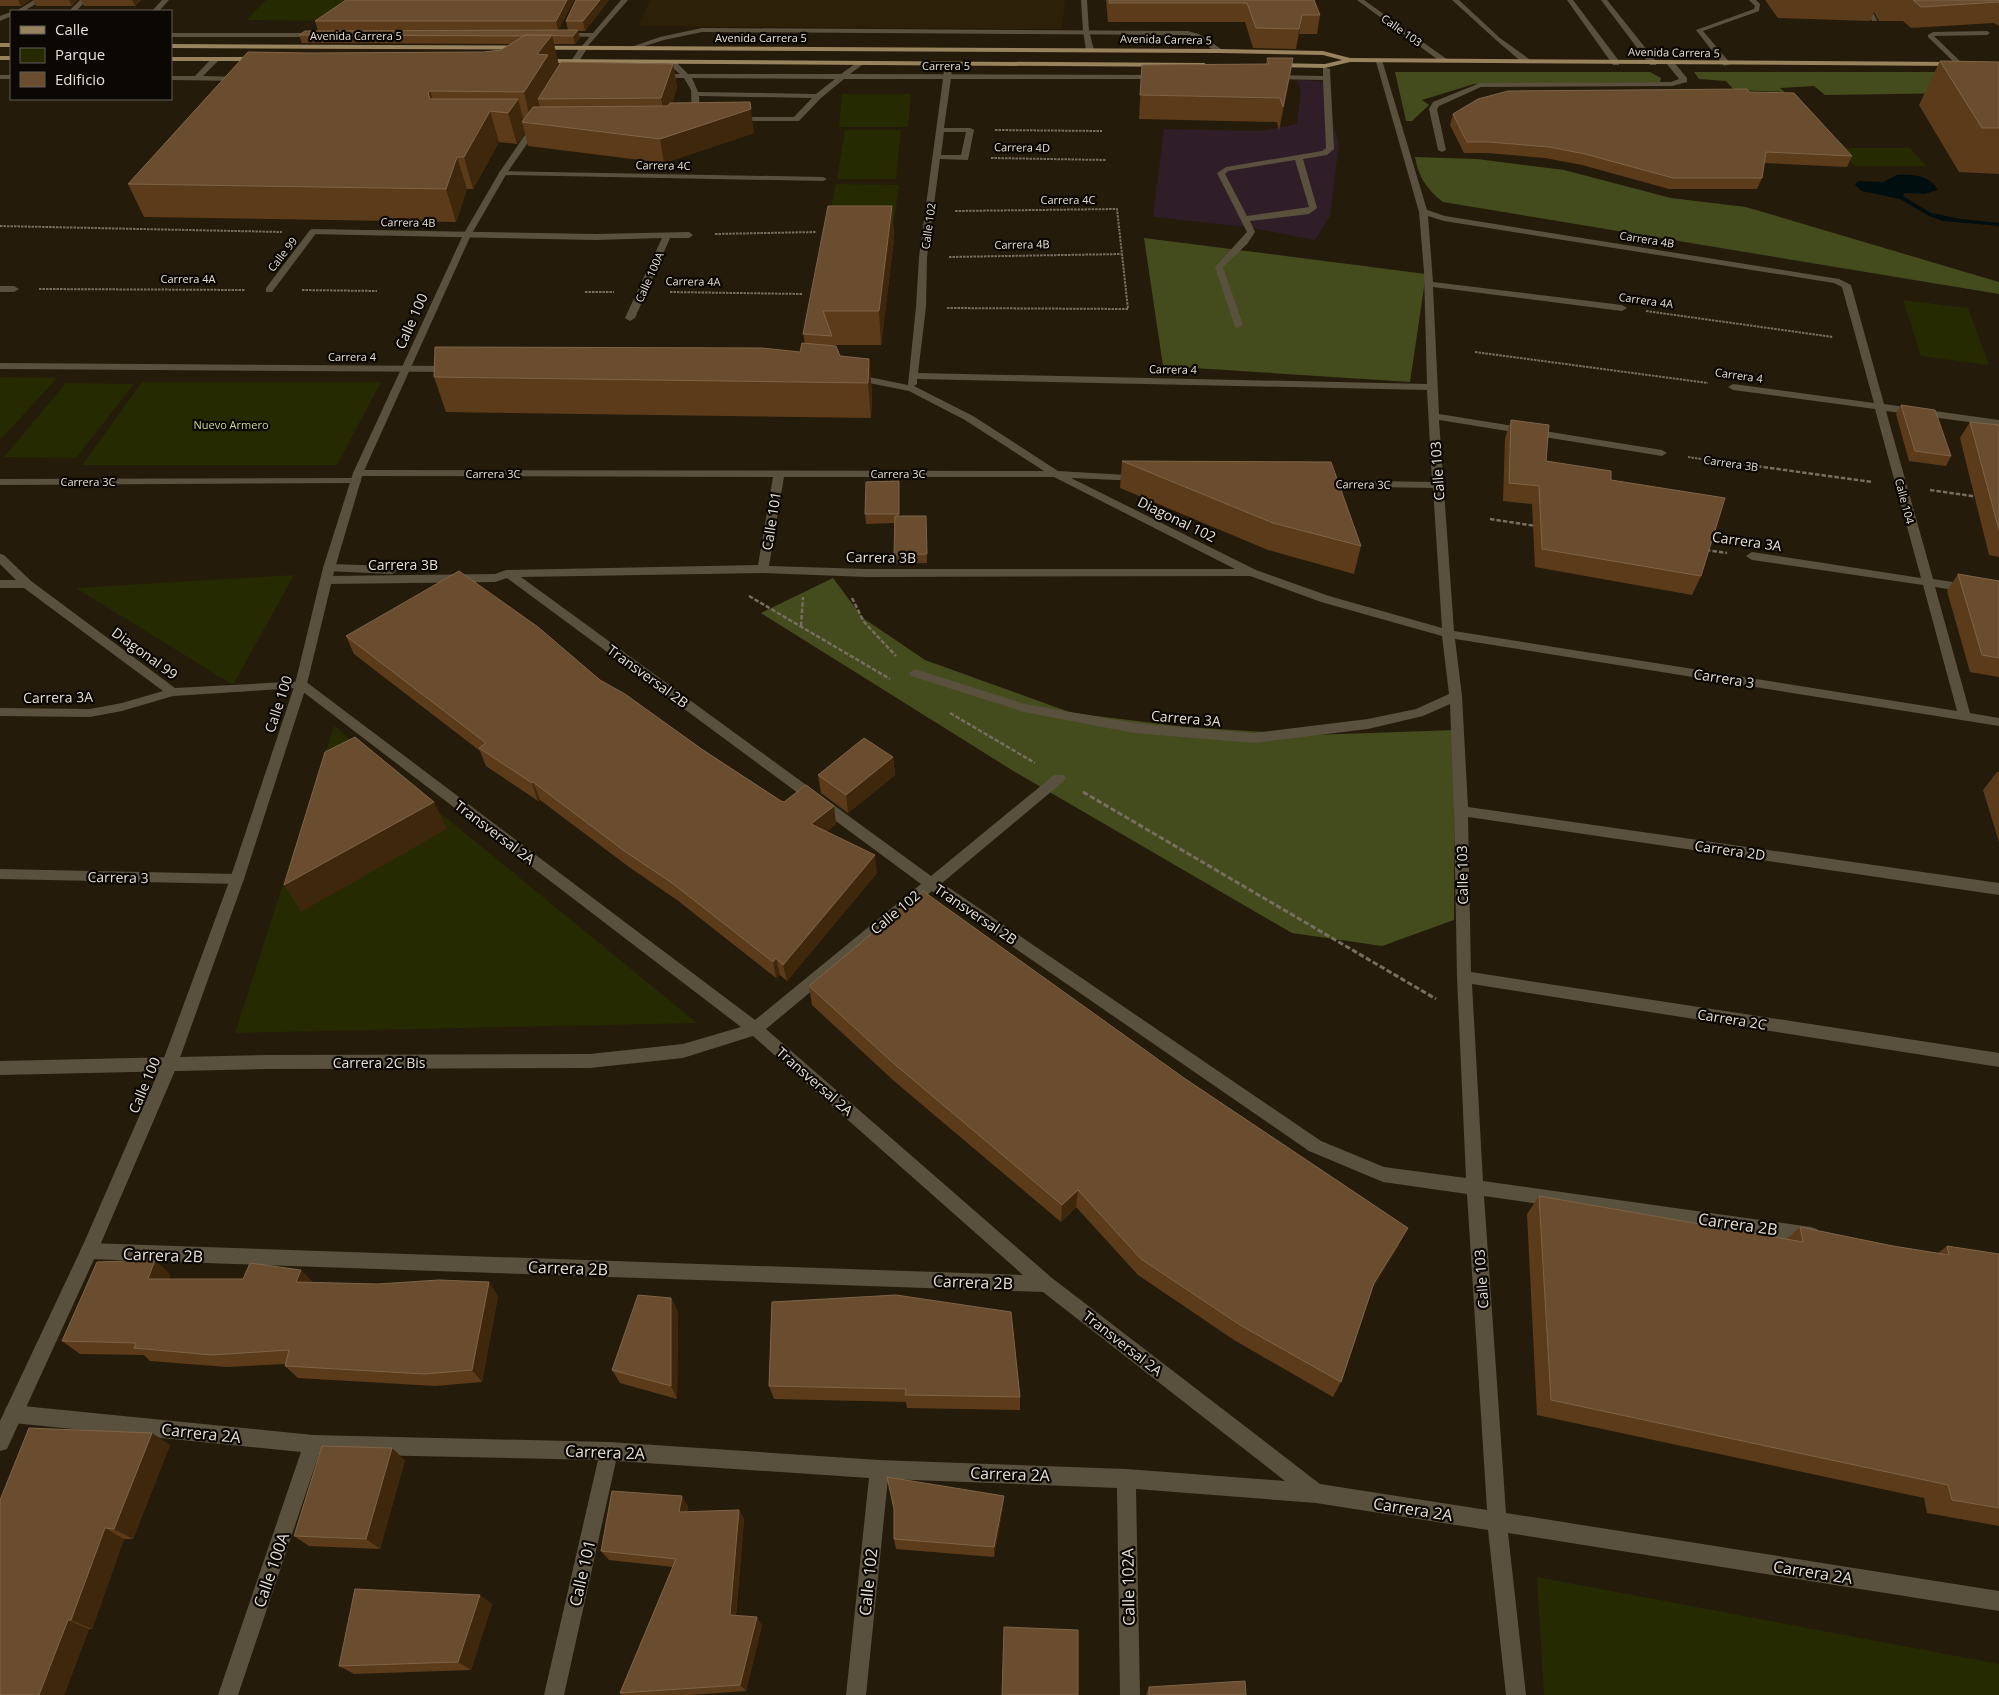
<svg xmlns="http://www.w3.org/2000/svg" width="1999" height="1695" font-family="'Open Sans',sans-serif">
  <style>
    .built { fill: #2d2009 }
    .industrial { fill: #2f1e27 }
    .green { fill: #252a01 }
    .forest { fill: #444b1d }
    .water { fill: #000e0f }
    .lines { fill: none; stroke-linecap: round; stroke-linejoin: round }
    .path-far2 { stroke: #766e60; stroke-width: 2; stroke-dasharray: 2.5 1; stroke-linecap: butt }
    .path-far1 { stroke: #766e60; stroke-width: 2.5; stroke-dasharray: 4.5 2; stroke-linecap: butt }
    .path { stroke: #766e60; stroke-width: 3; stroke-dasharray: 5.5 2.5; stroke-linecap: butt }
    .service { fill: #5a503e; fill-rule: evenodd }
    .minor { fill: #5a503e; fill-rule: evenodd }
    .tertiary { fill: #5a503e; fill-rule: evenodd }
    .primary { fill: #97835e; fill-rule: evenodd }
    .wall { fill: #5b3b1a }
    .shaded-wall { fill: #3f270c }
    .building { fill: #6a4d2e; stroke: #7e6448 }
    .labels { text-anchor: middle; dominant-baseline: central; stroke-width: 4.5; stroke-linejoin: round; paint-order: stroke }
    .far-street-label { font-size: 11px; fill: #e6dfd5; stroke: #0b0703 }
    .far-park-label { font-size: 11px; fill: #cbd98e; stroke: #0b0703 }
    .street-label { font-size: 14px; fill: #e6dfd5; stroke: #0b0703 }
    .near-street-label { font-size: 16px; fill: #e6dfd5; stroke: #0b0703 }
  </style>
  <rect width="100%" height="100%" fill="#251b0b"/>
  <path class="built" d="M650,0H1065L1062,29L639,26Z"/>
  <path class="industrial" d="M1297,80L1330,82V114L1339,144L1330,216L1315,240L1248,227L1153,217L1164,129L1261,131L1297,124L1301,92Z"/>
  <path class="green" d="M266,0H349L330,21L246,20Z
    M842,94H911L908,127H839Z
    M845,130H901L896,179H837Z
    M1839,148H1910L1926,166H1854Z
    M836,184L899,185L892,235L825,234Z
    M1903,300L1968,308L1989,365L1921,356Z
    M0,377L57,378L0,440Z
    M142,382H381L337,465H82Z
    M66,383L134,384L76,458L4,457Z
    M294,575L233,685L76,588Z
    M334,726L697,1023L235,1033Z
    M1537,1577L1999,1664V1695H1544Z"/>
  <path class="forest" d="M1395,72H1650L1661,78L1660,82L1474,84L1422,100L1429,105L1412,121H1406Z
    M1694,72H1999L1960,93L1825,95L1814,86L1780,88L1785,92L1734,90L1726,81L1699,79Z
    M1415,157L1477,159L1564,170L1671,198L1746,207L1999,282V294L1443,202C1427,190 1418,176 1415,157Z
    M1144,238L1426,274L1410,382L1163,366Z
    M833,578L863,618L925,660L1072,713L1186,727L1312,735L1455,730L1454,920L1382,946L1292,933L1015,772L761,613Z"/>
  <path class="water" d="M1897,175C1912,174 1930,175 1938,190L1924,194L1904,193L1903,196L1931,213L1961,219L1999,223V226L1943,221L1929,216L1900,199L1862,191L1855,185L1858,181L1883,182Z"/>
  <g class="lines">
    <path class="path-far2" d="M995,130L1102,131
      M991,158L1106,160
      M0,226L282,232
      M715,234L816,232
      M949,257L1121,254
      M39,289L245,290
      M302,290L377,291
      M585,292H614
      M670,292L802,294
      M947,308L1128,309L1117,209L955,211
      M1646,311L1833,337
      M1475,352L1708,383
      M1688,457L1721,462"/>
    <path class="path-far1" d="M1712,460L1872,482
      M1930,490L1979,497
      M1490,519L1536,526
      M1706,550L1727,553
      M749,596L890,679
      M852,598L864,622L896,656
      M801,626L803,597
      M950,713L1035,763"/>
    <path class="path" d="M1083,792L1436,999"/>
    <path class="service" d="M34,0H42L24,11H16Z
      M80,0H87L76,11H69Z
      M162,0H169L159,11H152Z
      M1452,0H1459L1500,38L1529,59V63H1523L1496,40Z
      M1567,0H1573L1619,61V65H1613Z
      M1601,0H1607L1656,61V65H1650Z
      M1749,0H1756L1760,4L1759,11L1703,31L1731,64L1724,66L1696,30L1754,9L1755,6Z
      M1860,0H1866L1877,20L1876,21H1872Z
      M11,12V16L0,21V16Z
      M702,28L1188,31L1199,34L1224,51L1217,53L1195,37L1188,35L702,32L664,40L632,50L628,48L660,37Z
      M1933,32L1987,31L1990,33L1987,35L1934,36L1961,62V66H1958L1928,37V35Z
      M171,33H318L321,35L318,37H171Z
      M562,33H595L598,35L595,37L560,36L559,35Z
      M213,57L220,59L203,76L240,77H243V81L171,80V76H195Z
      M668,60H674L688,74H841L859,61H862V65L850,74L1159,75L1163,77L1159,79H844L821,98L799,121H734L730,119L731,117H794L812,98L699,96L700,114L706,117L699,119L692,115L691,90L684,78H659L655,76L659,74H680L668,64ZM692,78L835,79L816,94L698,92Z
      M1667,61H1673L1687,78V82L1672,86L1481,87L1439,106L1437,109L1446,150L1442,152L1438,150L1429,109L1433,102L1480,83L1671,82L1679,79L1666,63Z
      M1323,67L1330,69L1334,149L1327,155L1303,159L1317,208L1309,214L1250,221L1255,232L1247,244L1223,267L1243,325L1238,328L1235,327L1215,267L1247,232L1217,173L1226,167L1322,151L1326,148L1323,80L1271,79L1267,77L1271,75L1323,76ZM1295,160L1309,207L1247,216L1225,174L1228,171Z
      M0,75H11V79H0Z
      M313,229L317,232L272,292H266V288L310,230Z"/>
    <path class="minor" d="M621,0H628L586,48H582V46Z
      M1081,0H1087L1089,31L1094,50L1090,52L1086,50L1083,31Z
      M1357,0H1364L1448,60L1441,62Z
      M1375,58L1382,60L1427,210L1445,216L1839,279L1851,285L1884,404L1999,420V426L1886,411L1933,579L1999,589V597L1935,587L1970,713L1999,718V726L1455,639L1462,696L1468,807L1999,883V895L1468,817L1471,972L1999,1053V1067L1472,984L1483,1181L1811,1227L1817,1229L1819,1235L1817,1241L1811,1243L1484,1196L1506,1513L1999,1591V1611L1508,1533L1526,1695H1506L1488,1530L1316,1503L1136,1489L1140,1695H1120L1117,1488L888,1479L866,1695H846L869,1478L616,1461L564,1695H544L598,1460L319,1454L238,1695H218L301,1452L13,1423L6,1421L4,1414L6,1407L13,1405L313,1435L609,1442L879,1460L1126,1469L1285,1481L1043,1292L89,1259L83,1257L80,1251L83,1245L89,1243L1023,1275L753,1036L683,1058L590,1068L268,1069L0,1075V1061L268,1055L590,1054L683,1044L741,1027L298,688L173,696L122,711L90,717L0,716V708L90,709L122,703L163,691L24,588H0V580H16L0,564V554L4,555L31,581L175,688L305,681L755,1020L921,884L507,578L495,582L327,584L321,580L327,576L495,574L506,570L758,565L773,477L358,476L353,473L358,470L1044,471L965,420L909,391L854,380L849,377L854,374L908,385L916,307L919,257L945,64L949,62L953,64L944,128H970L974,130L968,160L940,159L927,257L926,307L918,373L1427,384L1424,272L1419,212ZM944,132H966L961,155H941ZM1428,216L1444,221L1834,283L1842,287L1874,403L1733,384L1728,387L1733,390L1875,409L1921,578L1752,552L1746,556L1752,560L1923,585L1957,711L1454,631L1439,420L1662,456L1667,453L1662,450L1439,414L1433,287L1622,311L1627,308L1622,305L1433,282ZM917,379L1427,390L1432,482L1321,480L1316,483L1321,486L1433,488L1442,628L1329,596L1256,570L1071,478L1140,481L1144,480L1145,478L1144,476L1058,471L973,416L914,386L917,384ZM784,477H1054L1235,569H867L769,566ZM763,573L867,577L1250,576L1321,602L1442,636L1449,694L1416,709L1368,719L1253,733L1134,723L1025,704L915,669L909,673L911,676L1024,712L1134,733L1253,743L1368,729L1423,716L1450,704L1454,811L1457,977L1466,1178L1384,1167L1321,1141L942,883L1064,781L1066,778L1064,775H1054L931,876L521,577ZM932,891L1309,1151L1383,1182L1467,1194L1487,1510L1320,1484L1052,1278L766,1029Z
      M500,171L823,177L827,179L823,181L503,175L499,173Z
      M313,229L596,234L689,232L693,235L689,238H670L635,318L630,321L625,318L662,238L596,240L310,234V230Z
      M0,286H14L19,289L14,292H0Z
      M0,363L453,366L458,369L453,372L0,369Z
      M356,478L360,479L361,481L360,483L0,485V479Z
      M329,564L392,566L398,570L392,574L325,571L323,568L325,565Z
      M0,869L237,874L242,875L244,879L242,883L237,884L0,879Z"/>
    <path class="tertiary" d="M584,45L588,47L571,74L564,76L563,74L580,47Z
      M533,123L540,125L507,173L471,235L363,473L335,568L307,684L244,879L177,1066L95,1257L7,1449L0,1451V1421L83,1245L161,1066L230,879L295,684L323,568L353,473L463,235L499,173Z"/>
    <path class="primary" d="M0,43H11V47H0Z
      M171,44L1220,49L1323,51L1350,58L1956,62L1960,64L1956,66L1350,62L1325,68L1273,67L1269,65L1273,63L1325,64L1342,60L1323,55L1220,53L171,48Z
      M0,56H11V60H0Z
      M171,57H259L263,59L259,61H171Z
      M537,59L1204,63L1208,65L1204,67L540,63L536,61Z"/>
  </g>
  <path class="wall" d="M0,0H30L21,6H0Z
    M33,0H77L72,6H36Z
    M81,0H141L135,6H84Z
    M346,0H574L558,30H568L566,21L576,0H609L585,31H578L580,38L575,44H554L553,75L673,64L677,87L672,103L754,133L664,163L528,146L525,133L517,144L499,142L473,189H467L456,222L144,217L128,184L312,53L484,52L501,50L511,44L302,43L299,35L318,31L315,21Z
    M1106,0H1314L1320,15L1317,34H1299L1296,49L1253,48L1245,22H1108Z
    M1765,0H1999V26L1994,23L1911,28L1903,21H1879L1874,12L1870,21L1778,18Z
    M1267,58H1293L1289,82L1279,131L1277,122L1139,119L1142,65L1266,64Z
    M1940,61L1999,62V174L1959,172L1919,105Z
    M1453,114L1852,156L1847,167L1764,163L1762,178L1757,189H1669L1582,165L1545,158L1487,153H1464L1450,125Z
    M892,206L894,239L881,345H833L840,356L869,359L872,394L871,418L446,412L434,377L800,352L805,344L803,334Z
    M1901,405L1951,456L1946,466L1909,461L1896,414Z
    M1511,420L1546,461L1611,480L1701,576L1692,595L1535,567L1532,504L1503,501L1505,438Z
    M1970,422L1999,425V557L1989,555L1960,438Z
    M1122,461L1361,546L1354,574L1268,550L1120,488Z
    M899,481V516H926L927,563L895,564L894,523L866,524L865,514Z
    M1958,574L1999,581V677L1970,672L1947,591Z
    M346,636L600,680L703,750L781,801L784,802L834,806L836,824L826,832L877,873L787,981L780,975L776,978L677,900L629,867L540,800L538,801L486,766L480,751L354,654Z
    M893,757L895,775L848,813L821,793L818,775Z
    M1997,772H1999V842L1983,790Z
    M809,986L1399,1245L1372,1289L1341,1382L1333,1397L1234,1340L1138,1275L1076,1207L1061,1222L894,1081L812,1005Z
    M1539,1196L1787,1239L1800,1227L1893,1246L1938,1253L1947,1246L1999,1254V1526L1927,1513L1924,1498L1537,1415L1527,1214Z
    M170,1274L169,1279L313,1282L498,1296L482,1382L435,1386L298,1378L285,1366V1364L227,1367L150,1361L144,1355L80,1354L62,1341Z
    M671,1298L678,1312L677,1399L620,1383L612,1370Z
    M772,1302L1020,1397V1410L907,1408L906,1402L774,1399L769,1386Z
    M170,1445L133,1539H124L92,1629H89L64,1695H0V1500Z
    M405,1460L380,1549L309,1546L294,1536Z
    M688,1506L687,1512L739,1510L744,1519L736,1616L762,1625L746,1691L690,1695H622L620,1693L673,1567L609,1560L601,1551Z
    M1003,1507L994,1557L896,1549L894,1539Z
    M492,1604L471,1670L354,1674L339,1666Z
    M1149,1687L1246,1695H1146Z"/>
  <path class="shaded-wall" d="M18,0H30L21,6Z
    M69,0H77L72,6Z
    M132,0H141L135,6Z
    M567,0H574L558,31L556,21Z
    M600,0H609L585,31L583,21Z
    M1302,15L1299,34L1296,49L1299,29Z
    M578,30L580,38L575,44L573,36Z
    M552,35L559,65L553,74L555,85L538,99L540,109L531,123L524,92L537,54Z
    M1293,58L1289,82L1279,131L1283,107Z
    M673,64L677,87L666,122L661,98Z
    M430,91L439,122L428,93Z
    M518,99L524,122H522L525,133L517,144L508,113Z
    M751,109L754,133L664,163L660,139Z
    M490,111L499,142L473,189L464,157Z
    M457,157L467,189L456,222L446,189Z
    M892,206L894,239L881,345L879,311Z
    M869,359L872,394L871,418L868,383Z
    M893,757L895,775L848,813L846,795Z
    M533,782L540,800L538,801L532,783Z
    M434,802L447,829L301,912L284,885Z
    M834,806L836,824L814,842L811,824Z
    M875,855L877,873L787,981L783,965Z
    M776,958L780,975L776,978L773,962Z
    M1078,1190L1076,1207L1061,1222L1062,1205Z
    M1408,1228L1399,1245L1366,1299L1374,1283Z
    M155,1260L170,1274L164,1292L148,1279Z
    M301,1270L314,1283L296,1282Z
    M489,1282L498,1296L482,1382L472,1370Z
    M671,1298L678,1312L677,1399L671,1386Z
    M152,1433L170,1445L133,1539L114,1529Z
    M392,1448L405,1460L380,1549L366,1539Z
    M682,1496L688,1506L685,1522L679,1512Z
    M1004,1496L1003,1507L994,1557V1547Z
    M739,1510L744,1519L735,1623L730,1615Z
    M105,1528L124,1539L92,1629L71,1620Z
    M480,1595L492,1604L471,1670L458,1662Z
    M757,1617L762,1625L746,1691L740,1685Z
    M68,1620L89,1629L64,1695H39Z"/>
  <path class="building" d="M346,0H567L556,21H315Z
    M576,0H600L583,21H566Z
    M1109,0H1314L1320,15H1302L1299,29L1256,28L1247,3H1109Z
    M1913,0H1999V2L1921,7Z
    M578,30L573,36L525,35L523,36L299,35L305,31Z
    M525,35H552L537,54L548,55L524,92L430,91L428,93L430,99H518L508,113L490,111L464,157H457L446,189L128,184L248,52L312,53L484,52L501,50Z
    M1267,58H1293L1283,107L1280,98L1140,95L1142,65L1269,64Z
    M1940,61L1999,62V128H1982Z
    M561,62L673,64L661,98L538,99Z
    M1747,89L1749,92L1794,93L1852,156L1766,152L1762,178H1673L1585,154L1549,147L1489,142H1467L1453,114L1478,99L1508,91Z
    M750,102L751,109L660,139L522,122L533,107L668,106L670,103Z
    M828,206H892L879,311H823L832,336L803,334Z
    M802,343L836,346L840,356L869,359L868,383L434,377L435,347L762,348L800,352Z
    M1901,405L1935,410L1951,456L1915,451Z
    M1511,420L1549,425L1546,461L1611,471V480L1725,498L1701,576L1542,549L1539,486L1509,483Z
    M1970,422L1999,425V530Z
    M1122,461L1331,462L1361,546L1273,523Z
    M899,481V514H865L866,482Z
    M895,516H926L927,554L894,555Z
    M459,571L538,627L600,680L625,694L703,750L781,801L784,802L806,785L834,806L811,824L875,855L783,965L776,958L773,962L672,883L623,850L533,782L532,783L479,748L486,743L346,636Z
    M1958,574L1999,581V658L1982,655Z
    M355,737L434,802L284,885L325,752Z
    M864,738L893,757L846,795L818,775Z
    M923,891L1184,1078L1408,1228L1374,1283L1341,1382L1240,1325L1141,1259L1078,1190L1062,1205L892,1062L809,986Z
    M1539,1196L1803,1242L1800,1227L1893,1246L1949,1255L1947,1246L1999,1254V1508L1952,1500L1948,1485L1551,1400Z
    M155,1260L148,1279H243L250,1263L301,1270L296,1282L378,1284L439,1280L489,1282L472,1370L424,1374L285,1366L289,1350L212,1355L134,1348L136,1343L62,1341L97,1262Z
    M638,1295L671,1298V1386L612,1370Z
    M896,1295L1011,1312L1020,1397L905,1395L906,1389L769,1386L772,1302Z
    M29,1428L152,1433L114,1529L105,1528L71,1620H68L39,1695H0V1500Z
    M322,1446L392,1448L366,1539L294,1536Z
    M887,1477L1004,1496L994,1547L894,1539V1509Z
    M612,1491L682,1496L679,1512L739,1510L730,1615L757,1617L740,1685L620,1693L676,1559L601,1551Z
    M355,1589L480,1595L458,1662L339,1666Z
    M1004,1627L1078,1630V1695H1002Z
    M1245,1681L1246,1695H1149V1687Z"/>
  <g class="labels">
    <g class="far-street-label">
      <text transform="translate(1402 30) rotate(35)">Calle 103</text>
      <text x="356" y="35">Avenida Carrera 5</text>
      <text x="761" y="37">Avenida Carrera 5</text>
      <text transform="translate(1166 39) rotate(1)">Avenida Carrera 5</text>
      <text transform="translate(1674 52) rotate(1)">Avenida Carrera 5</text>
      <text x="946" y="65">Carrera 5</text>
      <text transform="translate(1022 147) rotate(1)">Carrera 4D</text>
      <text transform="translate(663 165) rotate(1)">Carrera 4C</text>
      <text x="1068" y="199">Carrera 4C</text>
      <text transform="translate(408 222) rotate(1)">Carrera 4B</text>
      <text transform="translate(928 226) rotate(-82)">Calle 102</text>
      <text transform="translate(1647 239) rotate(9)">Carrera 4B</text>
      <text transform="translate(1022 244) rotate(-1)">Carrera 4B</text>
      <text transform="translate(282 254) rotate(-52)">Calle 99</text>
      <text transform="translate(649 277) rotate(-66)">Calle 100A</text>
      <text x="188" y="278">Carrera 4A</text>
      <text transform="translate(693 281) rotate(1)">Carrera 4A</text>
      <text transform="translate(1646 300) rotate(8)">Carrera 4A</text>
      <text x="352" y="356">Carrera 4</text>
      <text transform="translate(1173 369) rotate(1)">Carrera 4</text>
      <text transform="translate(1739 375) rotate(8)">Carrera 4</text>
      <text transform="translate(1731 463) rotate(8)">Carrera 3B</text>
      <text x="493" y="473">Carrera 3C</text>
      <text x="898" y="473">Carrera 3C</text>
      <text x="88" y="481">Carrera 3C</text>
      <text transform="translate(1363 484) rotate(1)">Carrera 3C</text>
      <text transform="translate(1905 501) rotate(75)">Calle 104</text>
    </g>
    <g class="far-park-label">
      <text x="231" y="424">Nuevo Armero</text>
    </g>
    <g class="street-label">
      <text transform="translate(411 321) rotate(-66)">Calle 100</text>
      <text transform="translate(1437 471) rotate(-94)">Calle 103</text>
      <text transform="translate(1177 519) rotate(26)">Diagonal 102</text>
      <text transform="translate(771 521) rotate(-81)">Calle 101</text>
      <text transform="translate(1747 541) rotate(8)">Carrera 3A</text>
      <text transform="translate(881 557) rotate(1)">Carrera 3B</text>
      <text x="403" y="564">Carrera 3B</text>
      <text transform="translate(145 653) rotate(36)">Diagonal 99</text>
      <text transform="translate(648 676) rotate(36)">Transversal 2B</text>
      <text transform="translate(1724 678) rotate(9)">Carrera 3</text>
      <text transform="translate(58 697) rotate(-1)">Carrera 3A</text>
      <text transform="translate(278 704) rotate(-72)">Calle 100</text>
      <text transform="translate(1186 718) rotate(5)">Carrera 3A</text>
      <text transform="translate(495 832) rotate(37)">Transversal 2A</text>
      <text transform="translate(1730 850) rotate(8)">Carrera 2D</text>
      <text transform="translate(1462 875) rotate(-91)">Calle 103</text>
      <text transform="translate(118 877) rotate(1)">Carrera 3</text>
      <text transform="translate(895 912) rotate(-40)">Calle 102</text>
      <text transform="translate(976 914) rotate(34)">Transversal 2B</text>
      <text transform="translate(1732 1019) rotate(9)">Carrera 2C</text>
      <text x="379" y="1062">Carrera 2C Bis</text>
      <text transform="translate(815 1081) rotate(41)">Transversal 2A</text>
      <text transform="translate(144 1085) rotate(-67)">Calle 100</text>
      <text transform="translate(1481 1279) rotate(-94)">Calle 103</text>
      <text transform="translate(1123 1343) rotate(38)">Transversal 2A</text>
    </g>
    <g class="near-street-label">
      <text transform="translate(1738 1224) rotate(8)">Carrera 2B</text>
      <text transform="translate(163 1255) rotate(2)">Carrera 2B</text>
      <text transform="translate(568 1268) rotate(2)">Carrera 2B</text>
      <text transform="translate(973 1282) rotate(2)">Carrera 2B</text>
      <text transform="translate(201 1433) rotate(6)">Carrera 2A</text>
      <text transform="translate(605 1452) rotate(2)">Carrera 2A</text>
      <text transform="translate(1010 1474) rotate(2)">Carrera 2A</text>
      <text transform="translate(1413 1509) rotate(9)">Carrera 2A</text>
      <text transform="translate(271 1570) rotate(-71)">Calle 100A</text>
      <text transform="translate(1813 1572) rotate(9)">Carrera 2A</text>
      <text transform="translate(582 1573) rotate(-77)">Calle 101</text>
      <text transform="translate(868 1582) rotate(-84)">Calle 102</text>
      <text transform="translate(1128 1587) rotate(-91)">Calle 102A</text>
    </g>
  </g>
  <rect x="10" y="10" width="162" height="90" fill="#0b0703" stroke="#635d57"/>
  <rect x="20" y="26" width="25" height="8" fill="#97835e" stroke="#635d57"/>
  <text x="55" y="35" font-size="15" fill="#e6dfd5">Calle</text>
  <rect x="20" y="48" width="25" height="15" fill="#252a01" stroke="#635d57"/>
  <text x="55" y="60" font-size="15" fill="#e6dfd5">Parque</text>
  <rect x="20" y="72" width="25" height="15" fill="#6a4d2e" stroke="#635d57"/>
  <text x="55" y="85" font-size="15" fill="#e6dfd5">Edificio</text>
</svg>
